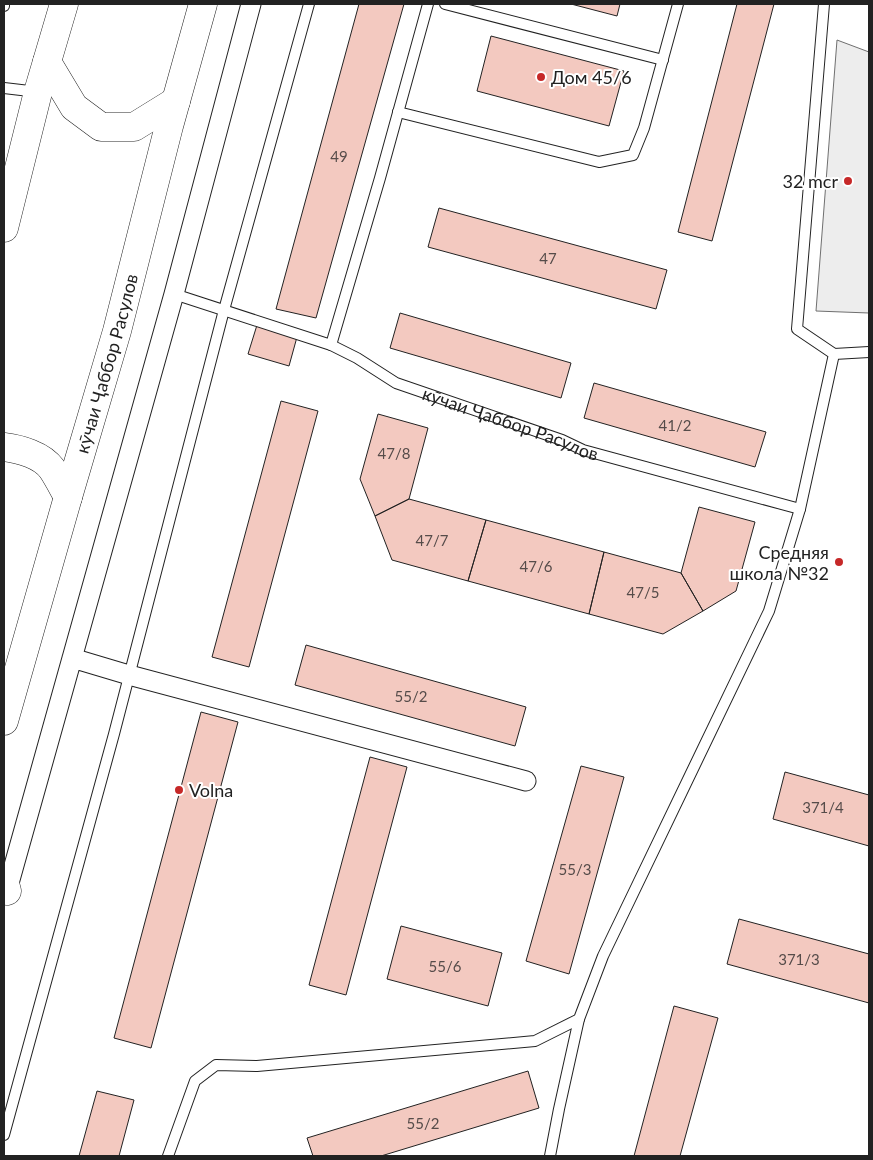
<svg xmlns="http://www.w3.org/2000/svg" width="873" height="1160" font-family="Lato,sans-serif">
  <style>
    .parking { fill: #ededed; stroke: #6f6f6f }
    .building { fill: #f3c9c0; stroke: #222 }
    .lines { fill: none; stroke-linecap: round; stroke-linejoin: round }
    .service-casing { stroke: #222; stroke-width: 12 }
    .minor-casing { stroke: #222; stroke-width: 21 }
    .primary-casing { stroke: #222; stroke-width: 29 }
    .service { stroke: #fff; stroke-width: 10 }
    .minor { stroke: #fff; stroke-width: 19 }
    .primary { stroke: #fff; stroke-width: 28 }
    .poi-dot { fill: #c62828; stroke: #fff; stroke-width: 2 }
    .labels { text-anchor: middle; dominant-baseline: central; stroke-width: 4; stroke-linejoin: round; paint-order: stroke }
    .number-label { font-size: 15px; fill: #564c4a }
    .poi-label { font-size: 18px; fill: #222; stroke: #fff; text-anchor: start }
    .street-label { font-size: 18px; fill: #222; stroke: #fff }
  </style>
  <rect width="100%" height="100%" fill="#fff"/>
  <path class="parking" d="M837,40L869,52V313L816,311Z"/>
  <path class="building" d="M359,4H404L316,318L276,309Z
    M571,4H620L617,16Z
    M737,4H774L712,241L678,232Z
    M491,36L624,71L609,126L477,91Z
    M439,208L667,270L656,309L428,247Z
    M400,313L571,363L561,398L390,348Z
    M257,325L297,337L289,366L248,354Z
    M594,383L766,432L755,467L584,418Z
    M281,401L318,411L249,667L212,657Z
    M378,414L428,428L409,499L375,516L360,479Z
    M409,499L486,520L468,581L392,560L375,516Z
    M699,507L755,522L736,591L703,611L681,573Z
    M486,520L604,552L589,614L468,581Z
    M604,552L681,573L703,611L663,634L589,614Z
    M306,645L526,707L515,746L295,685Z
    M201,712L238,722L151,1048L114,1038Z
    M370,757L407,767L346,995L309,985Z
    M581,766L624,777L569,974L526,961Z
    M785,772L869,795V846L773,819Z
    M739,919L869,954V1003L727,964Z
    M401,926L502,953L488,1006L387,979Z
    M674,1006L718,1018L680,1156H634Z
    M528,1071L539,1108L381,1156H313L307,1138Z
    M97,1091L134,1100L119,1156H79Z"/>
  <g class="lines">
    <g class="service-casing">
      <g id="service">
        <path d="M445,4L663,60"/>
        <path d="M4,6V4"/>
        <path d="M4,88L38,92"/>
        <path d="M398,112L599,162L633,155L644,128L678,4"/>
        <path id="s1" d="M174,294L331,345L357,358L396,383L562,440L583,450L800,509"/>
        <path d="M331,345L380,178L428,4"/>
        <path d="M834,354L869,352"/>
        <path d="M4,1135L114,734L224,310L309,4"/>
        <path d="M168,1156L195,1081L216,1065L257,1066L535,1041L579,1019L603,956L769,611L800,509L834,354L797,329L824,4"/>
        <path d="M550,1156L559,1109L579,1019"/>
      </g>
    </g>
    <g class="minor-casing">
      <path id="minor" d="M72,658L129,675L526,781
        M6,894L174,294L251,4"/>
    </g>
    <g class="primary-casing">
      <g id="primary">
        <path d="M47,62L74,107L101,127H134L176,101"/>
        <path d="M4,228L38,92L64,4"/>
        <path d="M4,447C20,449 42,455 52,469C58,478 63,488 68,497"/>
        <path id="s2" d="M4,721L68,497L117,331L169,126L203,4"/>
        <path d="M4,880L7,891"/>
      </g>
    </g>
    <use href="#service" class="service"/>
    <use href="#minor" class="minor"/>
    <use href="#primary" class="primary"/>
  </g>
  <g class="poi-dot">
    <circle cx="541" cy="77" r="5"/>
    <circle cx="848" cy="181" r="5"/>
    <circle cx="839" cy="562" r="5"/>
    <circle cx="179" cy="790" r="5"/>
  </g>
  <g class="labels">
    <g class="number-label">
      <text x="339" y="156">49</text>
      <text x="548" y="258">47</text>
      <text x="675" y="425">41/2</text>
      <text x="394" y="453">47/8</text>
      <text x="432" y="540">47/7</text>
      <text x="536" y="566">47/6</text>
      <text x="643" y="592">47/5</text>
      <text x="411" y="696">55/2</text>
      <text x="823" y="807">371/4</text>
      <text x="575" y="869">55/3</text>
      <text x="799" y="959">371/3</text>
      <text x="445" y="966">55/6</text>
      <text x="423" y="1123">55/2</text>
    </g>
    <g class="poi-label">
      <text x="551" y="77">Дом 45/6</text>
      <text x="838" y="181" text-anchor="end">32 mcr</text>
      <text x="829" y="552" text-anchor="end">Средняя<tspan x="829" dy="21">школа №32</tspan></text>
      <text x="189" y="790">Volna</text>
    </g>
    <g class="street-label">
      <text stroke="none"><textPath href="#s2" startOffset="372">кӯчаи Ҷаббор Расулов</textPath></text>
      <text stroke="none"><textPath href="#s1" startOffset="362">кӯчаи Ҷаббор Расулов</textPath></text>
    </g>
  </g>
  <rect width="873" height="1160" fill="none" stroke="#222222" stroke-width="10"/>
</svg>
